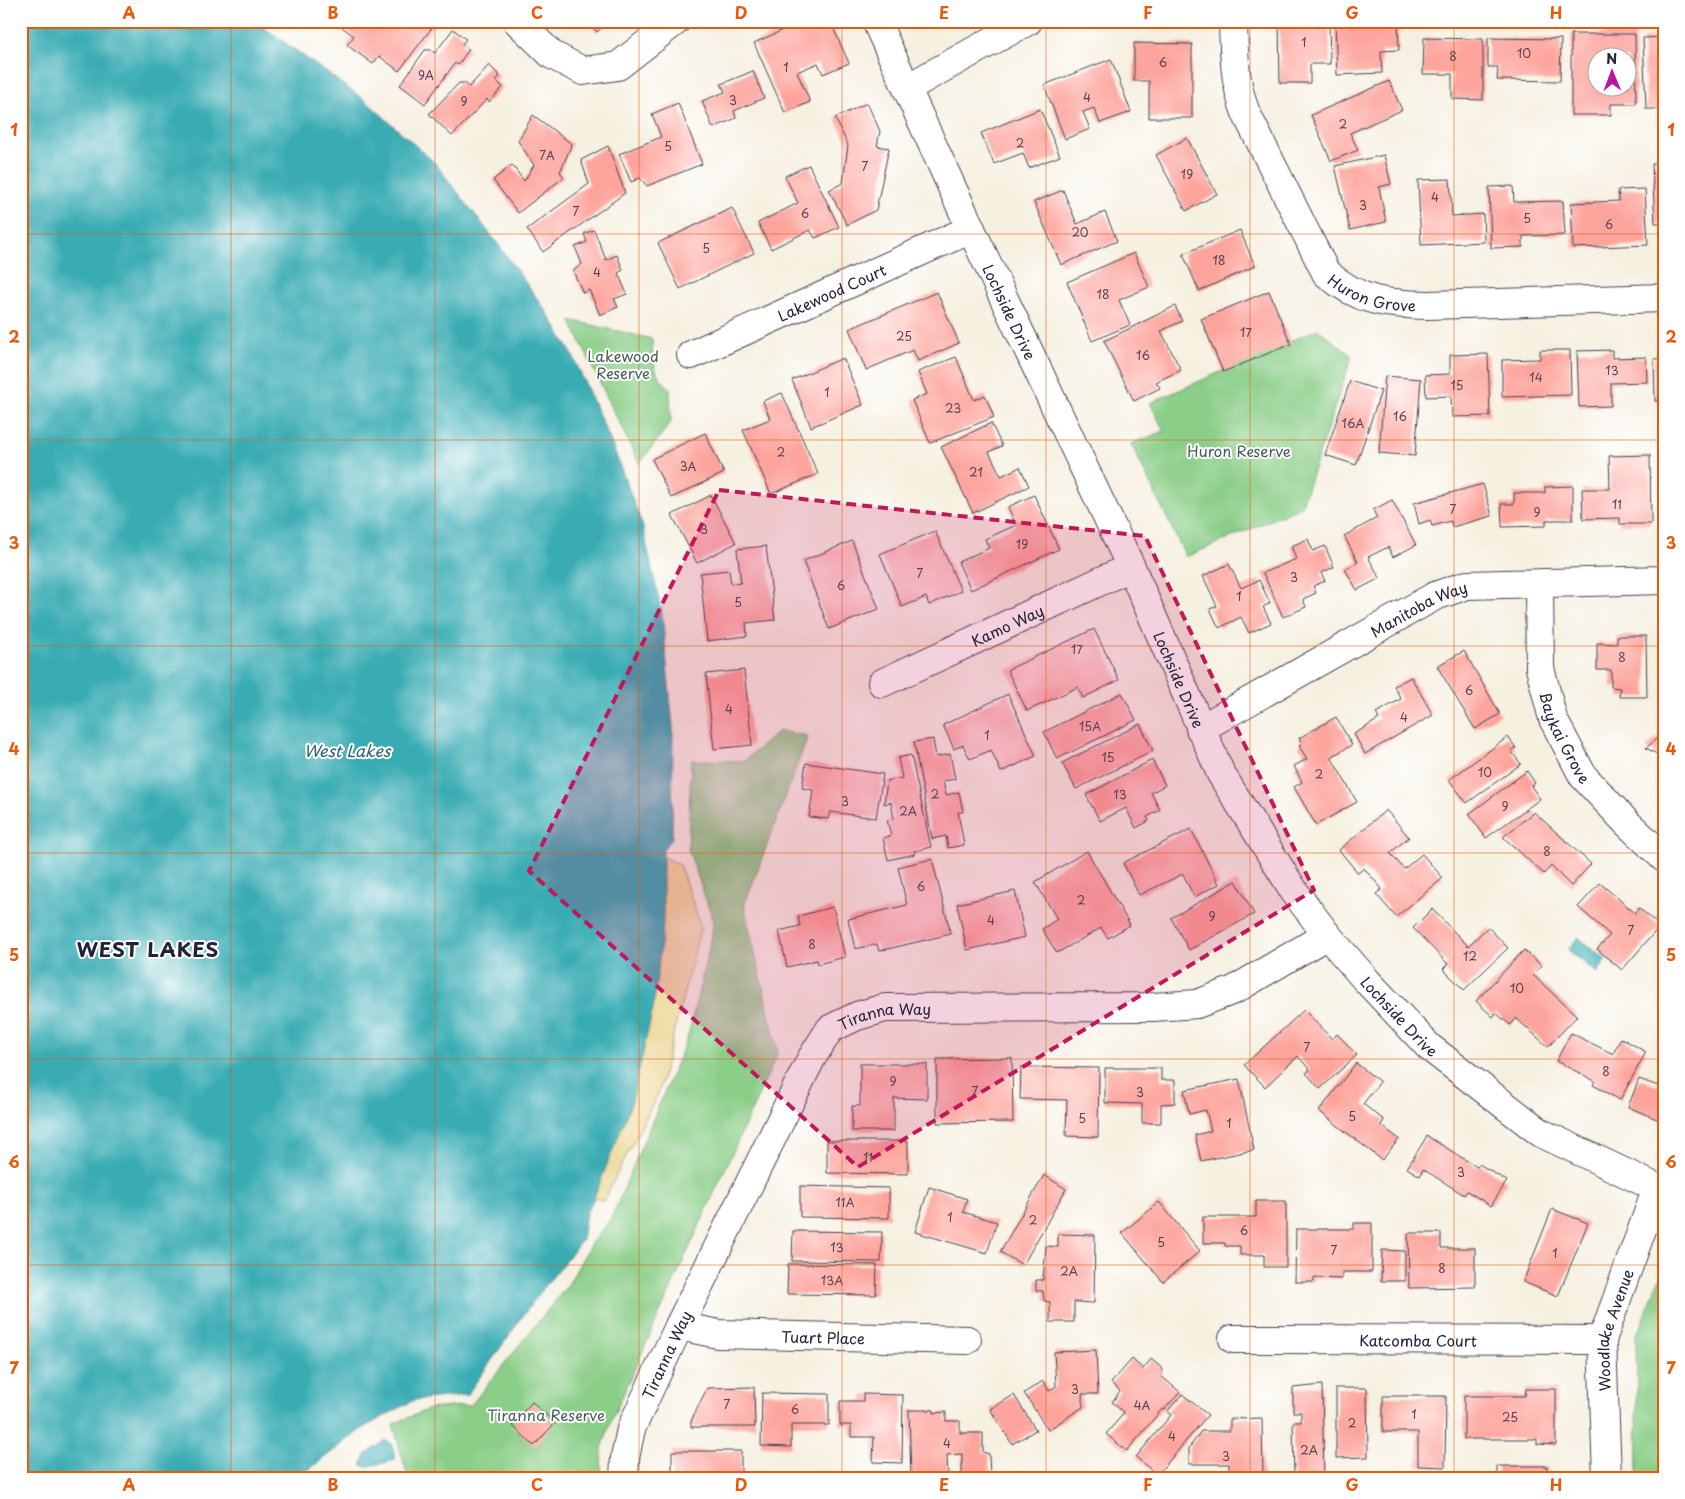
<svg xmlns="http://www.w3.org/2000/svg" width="1685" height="1499" font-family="'Playpen Sans',sans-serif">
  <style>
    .green { fill: #8ace87; stroke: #567861 }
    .sand { fill: #eeda9e; stroke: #887e6c }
    .water { fill: #39abb3; stroke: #2e6677 }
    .building { fill: #fda59d; fill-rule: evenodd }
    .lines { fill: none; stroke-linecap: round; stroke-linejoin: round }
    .minor-casing { stroke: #424154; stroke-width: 30 }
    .minor { stroke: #fff; stroke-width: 28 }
    .marked { fill: #c2185b; fill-opacity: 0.2; stroke: #c2185b; stroke-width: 4; stroke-dasharray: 10 6; stroke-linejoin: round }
    .grid { fill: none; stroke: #e8590c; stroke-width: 1; stroke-opacity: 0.55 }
    .labels { text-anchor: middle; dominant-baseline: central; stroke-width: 4; stroke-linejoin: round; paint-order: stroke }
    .number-label { font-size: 12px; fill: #594354 }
    .street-label { font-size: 15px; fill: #22223b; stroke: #fff }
    .park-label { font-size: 15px; fill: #465e56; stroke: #fff }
    .water-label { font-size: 16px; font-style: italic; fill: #2c6071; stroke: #fff }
    .district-label { font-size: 20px; font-weight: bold; letter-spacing: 1px; fill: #22223b; stroke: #fff }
    .neatline { fill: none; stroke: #e8590c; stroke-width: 2 }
    .grid-label { font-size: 16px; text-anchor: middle; font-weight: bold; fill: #e8590c }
  </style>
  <rect width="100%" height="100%" fill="#fff"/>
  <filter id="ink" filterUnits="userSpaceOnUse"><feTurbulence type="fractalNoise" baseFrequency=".02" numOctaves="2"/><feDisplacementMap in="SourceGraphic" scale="10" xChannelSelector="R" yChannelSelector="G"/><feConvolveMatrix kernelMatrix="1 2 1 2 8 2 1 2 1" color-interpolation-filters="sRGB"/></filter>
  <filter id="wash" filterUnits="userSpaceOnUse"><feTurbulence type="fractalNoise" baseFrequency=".0096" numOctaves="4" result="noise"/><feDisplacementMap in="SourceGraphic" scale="20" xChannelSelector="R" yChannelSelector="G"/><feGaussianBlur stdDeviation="1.12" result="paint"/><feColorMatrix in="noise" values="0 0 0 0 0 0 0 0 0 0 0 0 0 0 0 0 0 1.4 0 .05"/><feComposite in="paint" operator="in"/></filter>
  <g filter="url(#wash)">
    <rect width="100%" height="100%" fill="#f6f0e0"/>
    <path class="green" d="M570,320L652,339C653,360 652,374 670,388L671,422L639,464Z
      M1318,329L1352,356L1301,507L1186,557L1131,444L1164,431L1150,403Z
      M779,731L808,736L744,906L778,1052L612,1419L602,1448L601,1478H408L393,1424L429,1409L471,1405L568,1285L590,1245L611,1219L688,1036L712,936L713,920L688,848L691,760L744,761Z
      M1664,1268V1478H1638L1636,1337Z"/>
    <path class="sand" d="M659,855L679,864L701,926L658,1094L603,1201L592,1196Z"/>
    <path class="water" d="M21,21H255L366,101L435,163L495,240L547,312L572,354L611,442L642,524L662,613L673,727L672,838L663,849V926L653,1008L632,1101L593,1200L586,1213L582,1240L535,1299L467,1395L414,1400L363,1428L298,1478H21Z
      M1578,937L1607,960L1597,973L1568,950Z
      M385,1440L393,1445L395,1459L392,1461L366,1467L361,1465L366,1455Z"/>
    <g id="blocks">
      <path class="building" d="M334,21H437L399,71L379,56L373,64L347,45L354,36Z
        M586,21H609L597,32Z
        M803,21H830L849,63L823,74L818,63L797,72L810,102L785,113L754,43Z
        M1279,21H1329L1330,64H1310V83H1280Z
        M1398,21L1399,50L1381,51L1382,73L1337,75L1335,22Z
        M453,29L466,39L462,44L469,49L458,65L455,63L425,104L400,85L425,50H431L435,53Z
        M1571,34H1635L1636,104H1611V115H1571ZM1598,58H1628V88H1598Z
        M1664,37V109H1646L1643,38Z
        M1424,38L1483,39V100L1452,99V74H1423Z
        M1488,38L1561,39L1560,81L1497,80L1498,67H1488Z
        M1134,43L1192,44V118H1149V81H1134Z
        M1111,59L1131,112L1100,123L1094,108L1083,112L1090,129L1065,139L1044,85Z
        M489,65L500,76L496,81L503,87L489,102L487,99L452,136L429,114L459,83H465L469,87Z
        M753,71L764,98L734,111L736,118L713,128L702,101L725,92L721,84Z
        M1389,81L1402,110L1350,133L1358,150L1331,161L1311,115Z
        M678,103L702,164L647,186L640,178L631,182L619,154L661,137L652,114Z
        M867,103L880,131L877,146L889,148L876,210L847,225L829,190L843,183L848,145L835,118Z
        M1040,109L1060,156L1029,168L1023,153L994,164L981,133Z
        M533,115L572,144L560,172L564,177L518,213L493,180L512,165L524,181L534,165L518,141Z
        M1187,138L1217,194L1186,211L1156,155Z
        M608,146L625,193L543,252L527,229L589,184L581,160Z
        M1384,155L1391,184L1379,187L1386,222L1350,230L1335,166Z
        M1652,164H1664V223H1655Z
        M809,165L839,227L815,238L810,230L771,249L758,223L798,203L785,176Z
        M1450,179L1452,216L1483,214L1484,242L1421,245L1418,180Z
        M1513,186L1514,202L1563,201L1565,235L1523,236V247L1491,248L1489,187Z
        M1645,189L1648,245L1573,248L1571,203L1619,201L1618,190Z
        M1063,190L1077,224L1105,212L1117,241L1061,265L1034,202Z
        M732,208L754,253L680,289L658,243Z
        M594,230L606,260L617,255L623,270L618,273L627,294L614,299L618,307L600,315L589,290L583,293L573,271L582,264L575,247L587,242L584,234Z
        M1240,230L1255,266L1199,291L1183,254Z
        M1134,253L1149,287L1119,300L1130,325L1092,341L1067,282Z
        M1269,291L1291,344L1223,372L1201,319Z
        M937,292L959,343L918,361L913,350L866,370L849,329Z
        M1175,306L1182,321L1161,331L1181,370L1156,382L1160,388L1134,401L1104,341Z
        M1540,350H1570L1571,395L1502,397V360L1540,359Z
        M1612,350V358L1646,357L1647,382L1611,383V406L1579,407L1577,351Z
        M1488,354L1490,416L1452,417L1451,396L1426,397L1425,375L1450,374V355Z
        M956,357L974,400L985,395L994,417L930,443L912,400L927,394L918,372Z
        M843,358L863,405L811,427L792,380Z
        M1664,358V400L1655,401L1654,359Z
        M1385,376L1421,379L1415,456L1379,453Z
        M1350,381L1381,391L1356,465L1325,455Z
        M782,393L818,474L771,494L743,430L770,419L763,401Z
        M991,423L1002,446L989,452L1001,476L1020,467L1029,486L973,513L941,447Z
        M705,433L724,473L671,498L652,459Z
        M1650,455L1651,524H1620V518L1583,519L1582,489H1610L1609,456Z
        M1483,484L1492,516L1452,527L1451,521L1432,526L1430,520L1419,524L1414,503Z
        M1573,486V520H1546V526L1502,527L1501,504H1514V493H1545V487Z
        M1660,488H1664V517H1661Z
        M711,495L736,543L697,563L672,515Z
        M1034,495L1059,549L971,590L958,562L989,548L985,539L1016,525L1008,507Z
        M1392,500L1416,545L1393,557L1388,547L1368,557L1380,578L1357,590L1345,569L1358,562L1344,536L1377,518L1373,510Z
        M935,531L961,591L929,605L926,597L902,607L880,554Z
        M1308,539L1313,551L1325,546L1334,567L1321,573L1325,581L1313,586L1316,593L1303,599L1306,607L1283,617L1263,573L1296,559L1291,546Z
        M852,541L879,609L829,629L803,561Z
        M766,546L775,620L746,623L747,636L707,641L700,573L729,570L731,584L741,583L737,549Z
        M1229,564L1241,588L1259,580L1270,603L1263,607L1271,623L1249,633L1241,617L1219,628L1210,609L1217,606L1203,576Z
        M1094,629L1119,680L1083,698L1078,687L1027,711L1007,670Z
        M1617,636H1646L1647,697H1619L1620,688L1611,687V670H1597V643L1617,644Z
        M1464,651L1500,714L1475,729L1437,666Z
        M744,670L752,745L714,749L706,674Z
        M1411,677L1433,715L1365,754L1354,734L1379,719L1376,713L1401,699L1394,686Z
        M1122,693L1136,720L1057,759L1044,732Z
        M1008,694L1036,756L1001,772L991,750L970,759L963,745L954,749L943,725Z
        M1336,717L1352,745L1331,757L1357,802L1316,825L1294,787L1302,782L1294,766L1307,759L1299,746L1302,743L1299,738Z
        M1140,724L1153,751L1076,789L1062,763Z
        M1664,732V758L1646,748Z
        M1508,737L1516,748L1511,751L1521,764L1467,803L1449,780Z
        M933,739L936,757L950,754L955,779L943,781L946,795L959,792L963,812H958L964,845L948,848L946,836L932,839L914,742Z
        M911,755L931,847L914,851L915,854L888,860L883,838L891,836L887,820L894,819L891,802L884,804L887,781L902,778L898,758Z
        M1152,760L1165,785L1151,793L1160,810L1147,817L1149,821L1136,828L1126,808L1100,821L1086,795Z
        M806,763L883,774L876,818L830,812L828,819L809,817L813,790L802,788Z
        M1527,771L1535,783L1531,786L1540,799L1486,838L1469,814Z
        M1386,810L1409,837L1390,853L1404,869L1422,854L1443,878L1396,917L1376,894L1382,889L1364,868L1358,873L1339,850Z
        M1534,812L1591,864L1571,886L1551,866L1544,874L1503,837Z
        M1191,829L1219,884L1194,897L1183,874L1139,895L1123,863Z
        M1087,851L1130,925L1108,938L1101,928L1057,953L1042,929L1057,919L1035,882Z
        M932,859L951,934L879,951L877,944L855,949L848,919L907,905L898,867Z
        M1236,881L1254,914L1189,950L1171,918Z
        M1600,883L1635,913L1639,908L1660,926L1622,970L1597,949L1610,935L1578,907Z
        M1015,891L1025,937L967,950L957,904Z
        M833,907L845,957L818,964L817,960L787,967L779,931L800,926L798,916Z
        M1432,909L1468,946L1488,927L1508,948L1464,990L1443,969L1448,964L1413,928Z
        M1524,950L1542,966L1533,975L1577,1016L1548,1047L1516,1018L1510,1025L1496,1013L1493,1017L1476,1001Z
        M1304,1010L1332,1039L1337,1034L1357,1055L1320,1089L1306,1073L1310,1070L1298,1056L1265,1087L1244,1065Z
        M1571,1033L1613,1054L1621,1038L1646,1052L1620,1100L1593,1085L1595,1081L1556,1061Z
        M1012,1058L1013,1122L937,1123V1059Z
        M1356,1063L1380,1082L1363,1104L1384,1120L1381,1125L1399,1139L1382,1160L1319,1111Z
        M860,1064H927V1099L894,1098V1131H852V1106H860Z
        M1021,1067L1099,1068L1098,1137L1066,1136L1067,1100L1020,1099Z
        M1105,1068H1161V1080H1175V1103L1161,1104V1123H1142V1104L1105,1103Z
        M1664,1071V1122L1628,1107L1639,1079L1658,1086Z
        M1239,1079L1254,1150L1201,1161L1195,1135L1211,1131L1206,1110L1189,1114L1184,1090Z
        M1427,1136L1477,1167L1479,1164L1507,1181L1491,1206L1467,1191L1464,1195L1423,1169L1420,1176L1407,1168Z
        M827,1141H908V1174L827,1173Z
        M1044,1175L1066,1189L1023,1265L1000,1252Z
        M800,1186L889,1188V1218L800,1217Z
        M929,1187L967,1199L963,1212L997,1222L987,1253L915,1232Z
        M1256,1201H1286V1267H1264V1255H1240V1246H1225V1243H1203V1217H1256Z
        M1159,1202L1200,1251L1163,1282L1122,1233Z
        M1552,1209L1588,1223L1558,1296L1523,1282Z
        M1354,1223H1372V1272H1342V1279L1314,1278V1282H1295L1296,1229H1354Z
        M793,1231L882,1232L881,1262L792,1261Z
        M1408,1233H1441V1248H1475V1287L1409,1288Z
        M1058,1234L1095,1235L1094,1303L1074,1302V1322H1050V1302L1044,1301L1043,1291H1036V1280H1043L1046,1246L1058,1247Z
        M1382,1250L1405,1251V1281H1381Z
        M788,1264L877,1265L876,1295L787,1294Z
        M1096,1350L1098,1394H1082L1083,1407L1048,1430L1024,1393L1043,1381L1049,1391L1056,1386L1054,1352Z
        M1132,1359L1143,1369L1151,1359L1163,1369L1161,1376L1180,1392L1164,1410L1162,1409L1127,1451L1106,1434L1124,1413L1112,1402L1120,1391L1111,1383Z
        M1322,1385L1324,1478H1294L1293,1422H1301V1412H1293V1388Z
        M754,1387L755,1427H691V1421L707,1388Z
        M1336,1388H1367L1368,1457L1336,1458Z
        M1526,1389H1556V1445L1537,1444V1439H1464V1396H1525Z
        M762,1393L829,1394V1425H791V1447L761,1446Z
        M863,1394L903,1395L902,1463L873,1462L874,1437H851V1425H840V1401H863Z
        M1182,1394L1208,1415L1157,1475L1136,1457L1171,1415L1167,1412Z
        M1014,1395L1036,1430L1012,1444L990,1409Z
        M1383,1396H1446L1445,1467L1418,1466V1432H1383Z
        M532,1402L555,1423L534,1446L512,1425Z
        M909,1410H934V1413L946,1412V1421H960V1433H983V1452L989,1454L990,1478H962V1454L947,1455L948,1478H911Z
        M1262,1418L1263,1478H1229V1464H1189V1448L1201,1431H1230V1419Z
        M672,1451H741V1478H672Z
        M1497,1466H1547V1478H1497Z"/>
    </g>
  </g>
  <g filter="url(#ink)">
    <use href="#blocks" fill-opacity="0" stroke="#424154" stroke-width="1"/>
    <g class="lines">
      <g class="minor-casing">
        <g id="minor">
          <path d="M517,21L552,55L583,71L618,66L676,21"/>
          <path id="s1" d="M876,21L971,229L1131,567L1221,774L1294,891L1327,935L1367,981L1429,1047L1541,1133L1657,1188L1664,1189"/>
          <path id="s2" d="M1233,21C1234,54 1234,82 1246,113L1326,273C1360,302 1385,304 1428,305L1664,298"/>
          <path d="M907,88L1028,21"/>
          <path id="s3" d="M691,355L971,229"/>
          <path id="s4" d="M1539,584L1540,668L1553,719L1583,776L1625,821L1664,858"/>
          <path id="s5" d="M882,683L1131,567"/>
          <path id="s6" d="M1200,729L1435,596L1467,585L1664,580"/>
          <path id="s7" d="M679,1326L718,1334L967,1340"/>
          <path id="s8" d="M1233,1339L1602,1340"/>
          <path id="s9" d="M624,1478L625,1458L631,1429L679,1326L811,1059L830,1029L857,1016L885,1008L1153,1007L1197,1004L1234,990L1327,935"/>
          <path id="s10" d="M1607,1478L1602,1340L1657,1188"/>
        </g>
      </g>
      <use href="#minor" class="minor"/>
    </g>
  </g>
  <path class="marked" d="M719,490L1145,536L1314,890L858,1167L529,871Z"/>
  <path class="grid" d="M231,21V1478M435,21V1478M639,21V1478M842,21V1478M1046,21V1478M1250,21V1478M1454,21V1478M21,234H1664M21,440H1664M21,646H1664M21,853H1664M21,1059H1664M21,1265H1664"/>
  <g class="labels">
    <g class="number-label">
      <text x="1304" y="42">1</text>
      <text x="1524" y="53">10</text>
      <text x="1453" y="56">8</text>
      <text x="1163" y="62">6</text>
      <text x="786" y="67">1</text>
      <text x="426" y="75">9A</text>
      <text x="1087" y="97">4</text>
      <text x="733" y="100">3</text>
      <text x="464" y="101">9</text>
      <text x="1343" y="124">2</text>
      <text x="1020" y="143">2</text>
      <text x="668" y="146">5</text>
      <text x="547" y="155">7A</text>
      <text x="865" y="166">7</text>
      <text x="1187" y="174">19</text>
      <text x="1435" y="197">4</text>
      <text x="1363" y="205">3</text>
      <text x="576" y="211">7</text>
      <text x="805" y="213">6</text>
      <text x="1527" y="218">5</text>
      <text x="1609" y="224">6</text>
      <text x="1080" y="232">20</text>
      <text x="706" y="248">5</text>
      <text x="1219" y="260">18</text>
      <text x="597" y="272">4</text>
      <text x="1103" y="294">18</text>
      <text x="1246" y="332">17</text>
      <text x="904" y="336">25</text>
      <text x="1143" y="355">16</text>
      <text x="1612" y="370">13</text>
      <text x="1536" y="377">14</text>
      <text x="1457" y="385">15</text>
      <text x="827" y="392">1</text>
      <text x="953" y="408">23</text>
      <text x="1400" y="416">16</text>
      <text x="1353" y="423">16A</text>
      <text x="781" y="452">2</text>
      <text x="688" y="466">3A</text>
      <text x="976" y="472">21</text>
      <text x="1617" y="504">11</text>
      <text x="1453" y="509">7</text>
      <text x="1537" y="512">9</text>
      <text x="704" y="529">3</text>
      <text x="1022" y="544">19</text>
      <text x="920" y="573">7</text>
      <text x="1294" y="577">3</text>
      <text x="841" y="585">6</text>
      <text x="1239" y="596">1</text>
      <text x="738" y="602">5</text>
      <text x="1077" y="649">17</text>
      <text x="1622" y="657">8</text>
      <text x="1469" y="690">6</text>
      <text x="729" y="709">4</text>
      <text x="1404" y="717">4</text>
      <text x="1090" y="726">15A</text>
      <text x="987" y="735">1</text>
      <text x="1108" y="757">15</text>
      <text x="1485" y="772">10</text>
      <text x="1319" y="774">2</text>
      <text x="935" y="794">2</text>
      <text x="1120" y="794">13</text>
      <text x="845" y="801">3</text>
      <text x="1505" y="806">9</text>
      <text x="908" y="811">2A</text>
      <text x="1547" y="851">8</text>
      <text x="921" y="886">6</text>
      <text x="1081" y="900">2</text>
      <text x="1212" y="916">9</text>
      <text x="991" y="920">4</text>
      <text x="1631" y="930">7</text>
      <text x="812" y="944">8</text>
      <text x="1470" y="956">12</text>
      <text x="1517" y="988">10</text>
      <text x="1307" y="1047">7</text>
      <text x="1606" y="1071">8</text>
      <text x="893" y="1081">9</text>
      <text x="975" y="1091">7</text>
      <text x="1140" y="1092">3</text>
      <text x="1352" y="1116">5</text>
      <text x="1082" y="1118">5</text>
      <text x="1229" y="1123">1</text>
      <text x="868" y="1157">11</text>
      <text x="1461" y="1172">3</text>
      <text x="845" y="1202">11A</text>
      <text x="950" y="1217">1</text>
      <text x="1033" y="1220">2</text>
      <text x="1244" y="1230">6</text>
      <text x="1161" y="1242">5</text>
      <text x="837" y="1247">13</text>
      <text x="1334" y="1250">7</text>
      <text x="1555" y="1253">1</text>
      <text x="1442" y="1268">8</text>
      <text x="1069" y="1271">2A</text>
      <text x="832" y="1280">13A</text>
      <text x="1075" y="1389">3</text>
      <text x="727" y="1404">7</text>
      <text x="1142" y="1405">4A</text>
      <text x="795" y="1409">6</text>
      <text x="1414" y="1414">1</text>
      <text x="1510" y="1417">25</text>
      <text x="1352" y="1423">2</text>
      <text x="1172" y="1436">4</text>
      <text x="947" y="1443">4</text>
      <text x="1309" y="1450">2A</text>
      <text x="1226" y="1456">3</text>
    </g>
    <g class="street-label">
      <text stroke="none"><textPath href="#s2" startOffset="324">Huron Grove</textPath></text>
      <text stroke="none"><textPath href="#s3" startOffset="154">Lakewood Court</textPath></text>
      <text stroke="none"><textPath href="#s1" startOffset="320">Lochside Drive</textPath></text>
      <text stroke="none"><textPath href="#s6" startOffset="250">Manitoba Way</textPath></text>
      <text stroke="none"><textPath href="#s5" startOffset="138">Kamo Way</textPath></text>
      <text stroke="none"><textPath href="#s1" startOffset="725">Lochside Drive</textPath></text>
      <text stroke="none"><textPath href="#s4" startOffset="158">Baykai Grove</textPath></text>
      <text stroke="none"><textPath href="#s1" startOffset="1130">Lochside Drive</textPath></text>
      <text stroke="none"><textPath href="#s9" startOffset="554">Tiranna Way</textPath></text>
      <text stroke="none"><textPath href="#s10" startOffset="150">Woodlake Avenue</textPath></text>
      <text stroke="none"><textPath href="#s7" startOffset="145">Tuart Place</textPath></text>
      <text stroke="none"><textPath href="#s8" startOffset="185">Katcomba Court</textPath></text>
      <text stroke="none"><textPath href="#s9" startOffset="132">Tiranna Way</textPath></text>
    </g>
    <g class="park-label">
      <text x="623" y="355">Lakewood<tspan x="623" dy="17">Reserve</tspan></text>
      <text x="1239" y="450">Huron Reserve</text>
      <text x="546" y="1414">Tiranna Reserve</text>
    </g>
    <g class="water-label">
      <text x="347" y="750">West Lakes</text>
    </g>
    <g class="district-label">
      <text x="148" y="949">WEST LAKES</text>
    </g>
  </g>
  <rect width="1685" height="1499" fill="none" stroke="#fff" stroke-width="55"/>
  <g transform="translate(1612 72) rotate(359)"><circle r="24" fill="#ffffff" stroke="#a7a7b1"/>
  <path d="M0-4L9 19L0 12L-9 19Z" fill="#b5179e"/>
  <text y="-8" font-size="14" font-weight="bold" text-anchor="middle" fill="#22223b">N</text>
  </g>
  <rect x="28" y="28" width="1630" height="1444" class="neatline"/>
  <g class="grid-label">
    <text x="129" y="19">A</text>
    <text x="333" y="19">B</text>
    <text x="537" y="19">C</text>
    <text x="741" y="19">D</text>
    <text x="944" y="19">E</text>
    <text x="1148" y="19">F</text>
    <text x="1352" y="19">G</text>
    <text x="1556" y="19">H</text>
    <text x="14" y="136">1</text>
    <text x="1671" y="136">1</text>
    <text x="14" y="343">2</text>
    <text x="1671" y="343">2</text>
    <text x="14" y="549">3</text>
    <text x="1671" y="549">3</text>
    <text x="14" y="755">4</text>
    <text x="1671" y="755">4</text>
    <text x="14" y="961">5</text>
    <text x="1671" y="961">5</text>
    <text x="14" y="1168">6</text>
    <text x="1671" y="1168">6</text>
    <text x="14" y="1374">7</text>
    <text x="1671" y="1374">7</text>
    <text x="129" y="1491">A</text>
    <text x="333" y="1491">B</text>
    <text x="537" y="1491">C</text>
    <text x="741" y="1491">D</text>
    <text x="944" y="1491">E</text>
    <text x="1148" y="1491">F</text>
    <text x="1352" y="1491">G</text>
    <text x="1556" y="1491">H</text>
  </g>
</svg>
